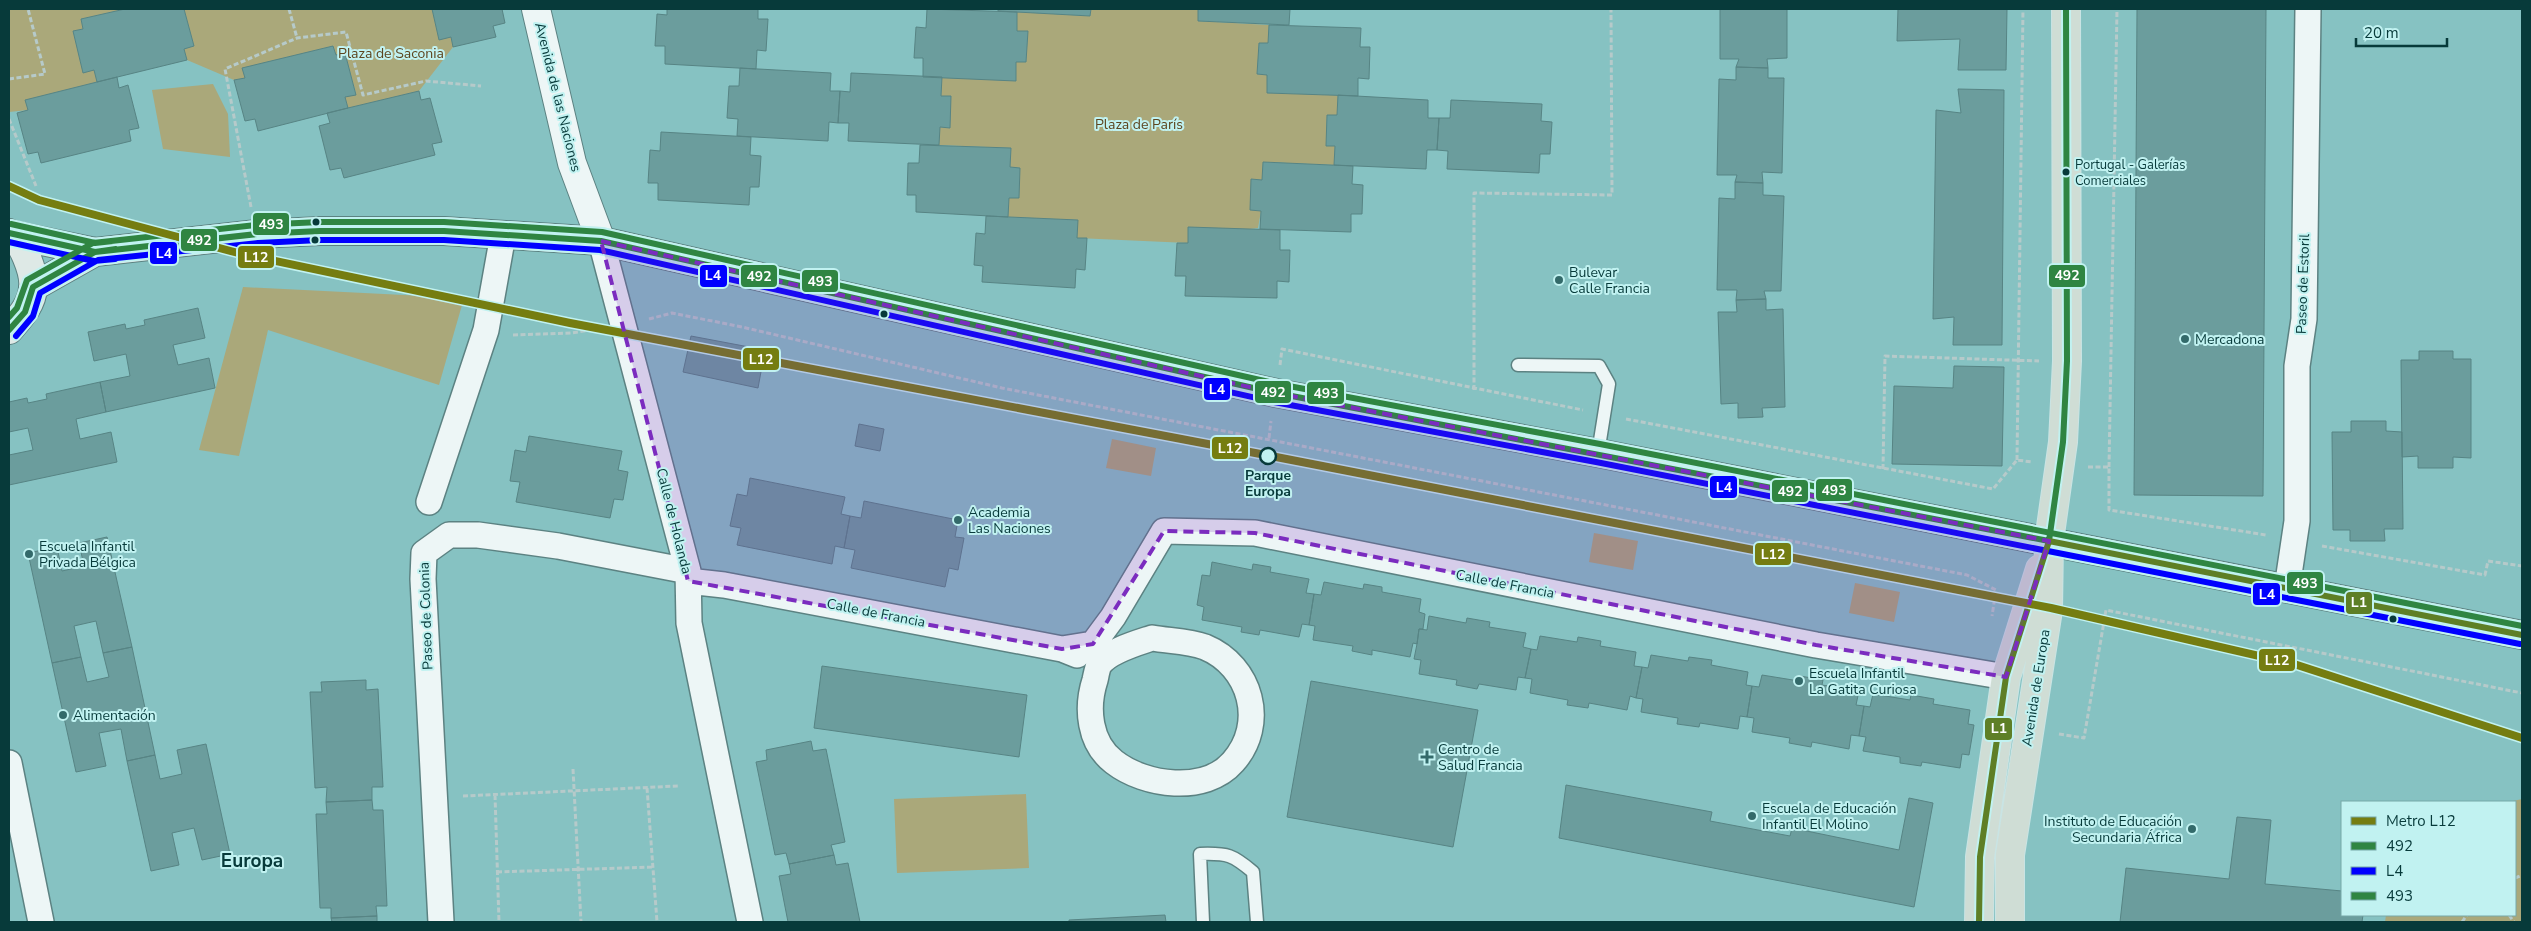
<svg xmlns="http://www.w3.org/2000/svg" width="2531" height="931" font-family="'Nunito Sans',sans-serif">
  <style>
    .green { fill: #aaa87a }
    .building { fill: #6b9d9d; stroke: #578484 }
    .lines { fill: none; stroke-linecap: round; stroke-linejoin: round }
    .service-casing { stroke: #5c8282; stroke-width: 15 }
    .minor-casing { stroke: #5c8282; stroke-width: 28 }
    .tertiary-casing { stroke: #5c8282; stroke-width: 30 }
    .secondary-casing { stroke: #5c8282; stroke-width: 30 }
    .primary-casing { stroke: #c9e4e4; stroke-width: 30 }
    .path { stroke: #b6caca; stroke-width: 3; stroke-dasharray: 5 2.5; stroke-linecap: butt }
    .service { stroke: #edf6f6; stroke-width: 12 }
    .minor { stroke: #edf6f6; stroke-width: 25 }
    .tertiary { stroke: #edf6f6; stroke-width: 28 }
    .secondary { stroke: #dee9e6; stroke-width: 28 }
    .primary { stroke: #cfddd5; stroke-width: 28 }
    .bus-1-casing { stroke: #c1f2f1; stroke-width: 10 }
    .bus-2-casing { stroke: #c1f2f1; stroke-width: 10 }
    .bus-3-casing { stroke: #c1f2f1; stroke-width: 10 }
    .bus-4-casing { stroke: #c1f2f1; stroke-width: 10 }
    .bus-1 { stroke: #2f8542; stroke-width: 6 }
    .bus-2 { stroke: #00f; stroke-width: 6 }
    .bus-3 { stroke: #2f8542; stroke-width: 6 }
    .bus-4 { stroke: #5e7f26; stroke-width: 6 }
    .metro-1-casing { stroke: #c1f2f1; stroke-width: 11 }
    .metro-1 { stroke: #757d11; stroke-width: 8 }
    .marked { fill: #7b2cbf; fill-opacity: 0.2; stroke: #7b2cbf; stroke-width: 4; stroke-dasharray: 10 6; stroke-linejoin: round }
    .bus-dot { fill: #073a3a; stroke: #c1f2f1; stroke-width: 2 }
    .poi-dot { fill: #336a6a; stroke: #c1f2f1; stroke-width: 2 }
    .stop-dot { fill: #c1f2f1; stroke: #073a3a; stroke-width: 2.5 }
    .labels { text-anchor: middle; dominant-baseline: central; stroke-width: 4; stroke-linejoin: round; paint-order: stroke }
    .bus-label { font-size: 13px; fill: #073a3a; stroke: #c1f2f1; text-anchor: start }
    .park-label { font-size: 14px; fill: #5d451f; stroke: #c1f2f1 }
    .street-label { font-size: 14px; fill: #073a3a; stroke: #c1f2f1 }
    .poi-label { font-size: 14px; fill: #073a3a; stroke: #c1f2f1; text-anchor: start }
    .stop-label { font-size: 14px; font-weight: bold; fill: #073a3a; stroke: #c1f2f1 }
    .district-label { font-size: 19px; font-weight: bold; fill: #073a3a; stroke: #c1f2f1 }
    .line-badge { stroke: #c1f2f1; stroke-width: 2 }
    .badge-label { font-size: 14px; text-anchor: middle; font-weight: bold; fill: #fff }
  </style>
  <rect width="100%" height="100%" fill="#86c2c2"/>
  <path class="green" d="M13,9H125L81,19L83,29L73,31L83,72L94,70L97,82L26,100L28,110L9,112V10Z
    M184,9H432L439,39L451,37L453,47L419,91L348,108L345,97L356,94L345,53L336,55L333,46L243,68L245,78L234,80L187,60L184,49L194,46Z
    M1091,9H1198V21L1269,25L1268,43H1259L1257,74L1267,75V93L1338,95L1337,115H1327L1326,146H1335L1334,165L1263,162L1262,180L1252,179L1250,210L1261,211L1258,228L1242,230L1189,227L1188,243L1077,238V220L1008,217L1009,198H1019L1020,168L1010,167L1011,148L939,145L940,127L949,128L950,96H941L942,77L1016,80V62H1026L1028,31H1017V12L1090,16Z
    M213,84L228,114L230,157L163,149L152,90Z
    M243,287L464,298L439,385L268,330L239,456L199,450Z
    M1112,439L1156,448L1151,476L1106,468Z
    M1594,533L1638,541L1633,570L1589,562Z
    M1855,583L1900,592L1894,622L1849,613Z
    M1026,794L1029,868L897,873L894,799Z
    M2522,799V922H2385L2386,915H2515V802H2509Z"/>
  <path class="building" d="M125,9H184L194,46L184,49L187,60L97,82L94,70L83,73L73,31L83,29L81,19Z
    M432,9H502L505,23L493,26L496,37L453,47L451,37L439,40Z
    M667,9H758V19H768L766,51L757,50L756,69L665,64V46H655L657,14L667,15Z
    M927,9L1017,12V31H1028L1026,62H1016V81L923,77V58H914L916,27L926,28Z
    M998,9H1091L1090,16L998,11Z
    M1198,9H1290L1289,25L1198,21Z
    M1720,9H1787V58L1767,59L1768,68L1736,67L1739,59H1720Z
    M1898,9H2007L2006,70H1958L1960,39L1897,41Z
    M2137,9H2266L2263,496L2134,495Z
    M1269,25L1361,28L1360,47H1370L1369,79L1358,78V96L1267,93V75L1257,74L1259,43H1268Z
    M333,46L336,55L345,53L356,95L345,97L348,108L258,131L255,119L245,121L234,80L245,78L242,68Z
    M1736,67L1768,68V78H1784L1782,173L1762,172L1763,183L1735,182L1737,175H1717L1719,79L1736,80Z
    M740,68L831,73L830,91H840L838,123L829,122L828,141L737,136L738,119L727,118L729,86H739Z
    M851,73L942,77L941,96H951L950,128L940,127L939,145L848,141L849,123H838L840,91L850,92Z
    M117,77L119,88L128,85L139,128L129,130L131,141L41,163L38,152L28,154L17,113L28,110L25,100Z
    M1958,89L2004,90L2002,345H1953L1954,317L1933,319L1936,110L1961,113Z
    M419,91L421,100L430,98L442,142L432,144L435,155L344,178L341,168L330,170L319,126L330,123L327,113Z
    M1338,95L1428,100V118H1439L1437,150H1427L1426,169L1334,165L1335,146H1326L1327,115H1337Z
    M1451,100L1542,104L1541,121L1552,122L1550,154H1540L1539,173L1447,169L1448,151L1437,150L1439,118H1450Z
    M661,132L751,137L750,155L761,156L759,187H750L749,205L658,200V183H648L650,150L660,151Z
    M920,145L1011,148L1010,167L1020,168L1019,198H1009L1008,217L916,212V195H907L908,163H919Z
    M1263,162L1353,166L1352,184L1363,185L1362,214H1351V232L1260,229L1261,211L1250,210L1251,179L1262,180Z
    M1735,182L1763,183V195L1784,196L1781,291H1764L1766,299L1736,300L1737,290H1717L1719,198L1735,199Z
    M986,216L1078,220L1077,238H1087L1085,270L1076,269L1075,288L982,282L983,266L974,265L976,233L985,234Z
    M1188,227L1280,230V250H1290L1289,282L1277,281V298L1185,296L1186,276H1175L1177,243H1188Z
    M1766,299V310L1783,309L1785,407L1762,408L1763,417L1738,418V403L1721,404L1718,312H1737L1736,300Z
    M198,308L205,338L173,345L178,365L209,358L215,388L106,412L100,382L130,376L126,354L94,361L88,332L125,324L126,329L145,325L144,320Z
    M691,336L765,350L758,388L683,372Z
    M2419,351H2453V359H2471V458L2453,457V468H2418V456L2402,457L2401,360H2419Z
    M1954,366L2004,367L2002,466L1892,464L1894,386L1953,388Z
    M100,382L106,412L76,419L80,439L111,432L117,462L9,485V455L33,450L28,428L9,432V402L27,398L28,403L47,399L46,394Z
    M2351,421H2386V431L2402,432L2403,529H2384L2385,541H2350V530H2333L2332,432H2351Z
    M859,424L884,429L880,451L855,446Z
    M529,436L622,451L618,470L628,472L623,500L614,499L610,518L516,502L520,482L510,481L515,450L526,452Z
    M750,478L845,497L841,514L850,516L844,548L835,546L832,564L737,545L741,528L730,526L737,494L747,496Z
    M864,501L958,520L955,537L964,538L958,570L949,568L945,587L851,568L855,550L844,548L850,516L861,518Z
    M107,537L132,647L103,653L96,621L74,626L81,657L52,663L28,553L57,547L62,571L84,566L79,543Z
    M1212,562L1252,570L1253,564L1271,567L1270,572L1309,579L1306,593L1314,594L1309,625L1302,624L1299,637L1260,630L1259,635L1241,632L1242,627L1202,620L1204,607L1197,605L1202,575L1210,576Z
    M1324,582L1363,589L1364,584L1382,587V592L1421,599L1419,612L1425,614L1423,629H1419L1417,644L1413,643L1410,657L1372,650V655L1352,651L1353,646L1313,640L1315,626L1309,625L1314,594L1321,595Z
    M1429,616L1466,623L1467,618L1490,622L1489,627L1526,633L1523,647L1531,649L1525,678L1518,677L1516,690L1479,684L1477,689L1456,685L1457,680L1419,674L1421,660L1414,659L1417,644L1419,629L1427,630Z
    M1540,636L1577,642L1578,637L1601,641L1600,646L1636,652L1634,666L1642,667L1636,698L1630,696L1627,710L1589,703L1588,708L1567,705L1568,700L1530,693L1532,679L1525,678L1531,649L1537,650Z
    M132,647L155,755L127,761L121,729L99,733L106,766L76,772L52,663L81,657L87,682L109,677L103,653Z
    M1651,655L1688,661L1689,657L1712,660L1711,665L1748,672L1746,685L1752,686L1747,717L1740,716L1738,729L1700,723L1699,727L1677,724L1678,718L1641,712L1643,699L1636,698L1642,667L1648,668Z
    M822,666L1027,695L1019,757L814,728Z
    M1762,675L1799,681L1800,676L1823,680L1822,685L1859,691L1856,705L1864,706L1859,736L1851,735L1849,749L1812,742L1811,747L1789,743L1790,738L1752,732L1754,718L1747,717L1752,686L1759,687Z
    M366,680V690L378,689L383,787H372V800L326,802L327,787L315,788L310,692H322L321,682Z
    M1311,681L1478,710L1453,847L1287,817Z
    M1873,694L1910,700L1911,695L1934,699L1933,704L1970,710L1968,724L1974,725L1969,755L1962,754L1960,768L1922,762L1921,766L1900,763V757L1863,751L1866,737L1859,736L1864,706L1870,707Z
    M811,741L813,751L826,749L845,842L831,845L834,855L789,864L786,853L775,855L756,762L767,760L766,750Z
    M206,744L230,854L202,860L194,828L172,833L179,865L151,871L127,761L155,755L160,779L182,774L177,750Z
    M1566,785L1712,812L1710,821L1790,836L1792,828L1899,850L1909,798L1933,803L1914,907L1559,838Z
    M372,800L373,810H383L387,906H376L377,916L331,918V908H320L316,814H327L326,802Z
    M2237,817L2271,820L2265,884L2342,891V915H2363L2362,922H2120L2126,868L2229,879Z
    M834,855L836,865L848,863L860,922H788L779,876L791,874L789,864Z
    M1165,915L1166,922H1069V920Z
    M377,916V922H332L331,918Z"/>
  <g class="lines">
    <g class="service-casing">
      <path id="service" d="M1518,365L1599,366L1609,384L1598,453
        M1203,922L1200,854C1228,853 1233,855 1253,872L1257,922"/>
    </g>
    <g class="minor-casing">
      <path id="minor" d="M601,241L688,571L689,623L750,922
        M429,502L486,330L503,235
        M688,581L724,585L1062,649L1077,655
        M2287,588L2297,521V366L2304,319L2308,9
        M1152,638C1169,641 1189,641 1205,647C1251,666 1267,724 1233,762C1205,794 1145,786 1114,762C1089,743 1086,708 1095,680C1096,676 1097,669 1099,665C1108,651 1137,643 1152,638Z
        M1062,649L1093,644L1113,617L1164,531L1255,533L1816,645L2006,677
        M9,763L41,922
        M441,922L423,579L424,553L449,535H478L558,546L688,571"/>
    </g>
    <g class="tertiary-casing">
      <path id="tertiary" d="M536,9L572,163L601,241"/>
    </g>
    <g class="secondary-casing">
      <path id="secondary" d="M9,233C22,239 35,273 33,288C32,305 19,318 9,330
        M13,235L95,252L257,234L320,231H444L601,241L1276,393L1598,453L2522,635
        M33,287L95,252"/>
    </g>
    <g class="primary-casing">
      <path id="primary" d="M1979,922L1980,857L2006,677L2040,569
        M2010,922V855L2048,610L2049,541L2063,442L2067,361L2066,9"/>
    </g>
    <path class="path" d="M289,9L297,38
      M9,79L45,74L28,9
      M9,119L36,186
      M251,207L225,69L297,38L346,32L363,95L426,81L481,86
      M649,319L672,313L742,327L1002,388L1967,575L1996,590L1992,616
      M513,335L571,333L597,329
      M1280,365L1282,349L1583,410
      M1474,390V193L1612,195L1611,9
      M1626,419L1993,489L2017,460L2032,462
      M1269,438L1271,421
      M2017,460L2023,9
      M2088,467H2109V510L2266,535
      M2109,467L2117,9
      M1883,469L1885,356L2039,361
      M2322,546L2485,575L2488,561L2522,566
      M2059,734L2084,738L2106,610L2522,693
      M573,769L581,922
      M647,788L657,922
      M495,795L499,922
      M463,796L678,786
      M497,872L653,867
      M2515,878L2522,875
      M2509,915L2514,922
      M2462,922L2467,915"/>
    <use href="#service" class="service"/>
    <use href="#minor" class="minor"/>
    <use href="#tertiary" class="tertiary"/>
    <use href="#secondary" class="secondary"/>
    <use href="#primary" class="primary"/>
    <g class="bus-1-casing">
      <path id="bus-1" d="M9,233L95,252L116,249
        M9,330L25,312L33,287L95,252L257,234L320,231H444L601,241L1276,393L2049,541
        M2049,541L2063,442L2067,361L2066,9"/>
    </g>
    <g class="bus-2-casing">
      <path id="bus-2" d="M9,242L94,261L115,259
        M16,336L33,316L40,293L98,260L258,243L320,240H444L600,250L1274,402L1596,462L2520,644"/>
    </g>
    <g class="bus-3-casing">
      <path id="bus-3" d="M11,224L95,243L113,241
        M9,317L17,308L27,280L93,243L256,225L320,222H444L602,232L1278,384L1600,444L2522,626"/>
    </g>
    <g class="bus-4-casing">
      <path id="bus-4" d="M2049,541L2522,635
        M1979,922L1980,857L2006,677L2049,541"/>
    </g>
    <use href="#bus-1" class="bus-1"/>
    <use href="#bus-2" class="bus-2"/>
    <use href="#bus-3" class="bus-3"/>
    <use href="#bus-4" class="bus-4"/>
    <g class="metro-1-casing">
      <path id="metro-1" d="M9,186L39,200L242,254L570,323L1271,456L2051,608L2294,664L2522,738"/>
    </g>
    <use href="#metro-1" class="metro-1"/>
  </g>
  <path class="marked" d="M601,241L1276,393L2049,541L2006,677L1816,645L1255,533L1164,531L1093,644L1062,649L688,581Z"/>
  <g class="bus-dot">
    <circle cx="2066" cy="172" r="4.5"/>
    <circle cx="316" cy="222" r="4.5"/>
    <circle cx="315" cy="240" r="4.5"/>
    <circle cx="884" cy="314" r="4.5"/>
    <circle cx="2393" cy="619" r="4.5"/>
  </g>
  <g class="poi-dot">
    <circle cx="1559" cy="280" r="5"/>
    <circle cx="2185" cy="339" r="5"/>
    <circle cx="958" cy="520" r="5"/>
    <circle cx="29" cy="554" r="5"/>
    <circle cx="1799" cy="681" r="5"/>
    <circle cx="63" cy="715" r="5"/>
    <path d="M1424.5 749.5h5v5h5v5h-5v5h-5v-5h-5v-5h5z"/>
    <circle cx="1752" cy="816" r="5"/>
    <circle cx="2192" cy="829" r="5"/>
  </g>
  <circle class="stop-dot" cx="1268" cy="456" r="8"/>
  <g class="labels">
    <g class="bus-label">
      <text x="2075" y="165">Portugal - Galerías<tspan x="2075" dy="16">Comerciales</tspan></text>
    </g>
    <g class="park-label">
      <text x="391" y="53">Plaza de Saconia</text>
      <text x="1139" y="124">Plaza de París</text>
    </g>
    <g class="street-label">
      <text transform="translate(558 97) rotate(76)">Avenida de las Naciones</text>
      <text transform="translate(2303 284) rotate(-88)">Paseo de Estoril</text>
      <text transform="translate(674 521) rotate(76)">Calle de Holanda</text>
      <text transform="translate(1505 584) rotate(11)">Calle de Francia</text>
      <text transform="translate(876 613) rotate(11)">Calle de Francia</text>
      <text transform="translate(426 616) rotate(-92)">Paseo de Colonia</text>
      <text transform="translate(2036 688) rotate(-81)">Avenida de Europa</text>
    </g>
    <g class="poi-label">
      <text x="1569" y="272">Bulevar<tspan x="1569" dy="16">Calle Francia</tspan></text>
      <text x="2195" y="339">Mercadona</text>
      <text x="968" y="512">Academia<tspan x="968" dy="16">Las Naciones</tspan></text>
      <text x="39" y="546">Escuela Infantil<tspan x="39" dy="16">Privada Bélgica</tspan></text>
      <text x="1809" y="673">Escuela Infantil<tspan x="1809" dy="16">La Gatita Curiosa</tspan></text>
      <text x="73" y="715">Alimentación</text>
      <text x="1438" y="749">Centro de<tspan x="1438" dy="16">Salud Francia</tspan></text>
      <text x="1762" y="808">Escuela de Educación<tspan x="1762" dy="16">Infantil El Molino</tspan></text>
      <text x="2182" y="821" text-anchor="end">Instituto de Educación<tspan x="2182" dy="16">Secundaria África</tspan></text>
    </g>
    <g class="stop-label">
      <text x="1268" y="475">Parque<tspan x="1268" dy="16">Europa</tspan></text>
    </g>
    <g class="district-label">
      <text x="252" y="861">Europa</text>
    </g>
  </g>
  <g class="line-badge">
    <rect x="252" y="212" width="38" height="24" rx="5" fill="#2f8542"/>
    <rect x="180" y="228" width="38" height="24" rx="5" fill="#2f8542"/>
    <rect x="149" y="241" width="29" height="24" rx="5" fill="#00f"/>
    <rect x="237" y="245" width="38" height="24" rx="5" fill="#757d11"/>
    <rect x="2048" y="264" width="38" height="24" rx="5" fill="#2f8542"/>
    <rect x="699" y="264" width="29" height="24" rx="5" fill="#00f"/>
    <rect x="740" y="264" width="38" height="24" rx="5" fill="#2f8542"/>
    <rect x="801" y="269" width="38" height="24" rx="5" fill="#2f8542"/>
    <rect x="742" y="347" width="38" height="24" rx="5" fill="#757d11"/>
    <rect x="1203" y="377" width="28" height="24" rx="5" fill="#00f"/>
    <rect x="1254" y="380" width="38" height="24" rx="5" fill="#2f8542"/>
    <rect x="1306" y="381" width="39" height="24" rx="5" fill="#2f8542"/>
    <rect x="1211" y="436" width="38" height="24" rx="5" fill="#757d11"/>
    <rect x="1709" y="475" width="29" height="24" rx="5" fill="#00f"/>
    <rect x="1815" y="478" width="38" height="24" rx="5" fill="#2f8542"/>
    <rect x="1771" y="479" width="38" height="24" rx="5" fill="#2f8542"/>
    <rect x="1754" y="542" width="38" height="24" rx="5" fill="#757d11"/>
    <rect x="2286" y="571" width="38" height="24" rx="5" fill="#2f8542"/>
    <rect x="2252" y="582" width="29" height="24" rx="5" fill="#00f"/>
    <rect x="2345" y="591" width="28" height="24" rx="5" fill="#5e7f26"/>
    <rect x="2258" y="648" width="38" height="24" rx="5" fill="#757d11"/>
    <rect x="1984" y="717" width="29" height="24" rx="5" fill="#5e7f26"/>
  </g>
  <g class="badge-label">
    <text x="271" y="229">493</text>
    <text x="199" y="245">492</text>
    <text x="164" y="258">L4</text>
    <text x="256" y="262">L12</text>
    <text x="2067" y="280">492</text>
    <text x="713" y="280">L4</text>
    <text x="759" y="281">492</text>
    <text x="820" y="286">493</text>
    <text x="761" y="364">L12</text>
    <text x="1217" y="394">L4</text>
    <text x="1273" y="397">492</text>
    <text x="1326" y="398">493</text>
    <text x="1230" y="453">L12</text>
    <text x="1724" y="492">L4</text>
    <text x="1834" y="495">493</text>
    <text x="1790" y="496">492</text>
    <text x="1773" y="559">L12</text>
    <text x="2305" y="588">493</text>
    <text x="2267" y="599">L4</text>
    <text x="2359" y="607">L1</text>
    <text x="2277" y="665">L12</text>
    <text x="1999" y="733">L1</text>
  </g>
  <rect width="2531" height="931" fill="none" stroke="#073a3a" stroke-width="20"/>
  <rect x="2341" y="801" width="175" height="115" fill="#c1f2f1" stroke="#77a8a8"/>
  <rect x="2351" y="817" width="25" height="8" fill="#757d11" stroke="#77a8a8"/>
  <text x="2386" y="826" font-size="15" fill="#073a3a">Metro L12</text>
  <rect x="2351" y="842" width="25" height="8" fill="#2f8542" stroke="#77a8a8"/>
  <text x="2386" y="851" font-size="15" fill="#073a3a">492</text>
  <rect x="2351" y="867" width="25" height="8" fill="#0000ff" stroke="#77a8a8"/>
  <text x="2386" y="876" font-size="15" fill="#073a3a">L4</text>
  <rect x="2351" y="892" width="25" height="8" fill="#2f8542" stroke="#77a8a8"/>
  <text x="2386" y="901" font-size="15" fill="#073a3a">493</text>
  <path d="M2356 38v8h91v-8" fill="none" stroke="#073a3a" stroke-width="2.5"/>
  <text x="2364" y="38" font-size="15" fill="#073a3a" stroke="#c1f2f1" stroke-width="4" paint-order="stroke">20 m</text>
</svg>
